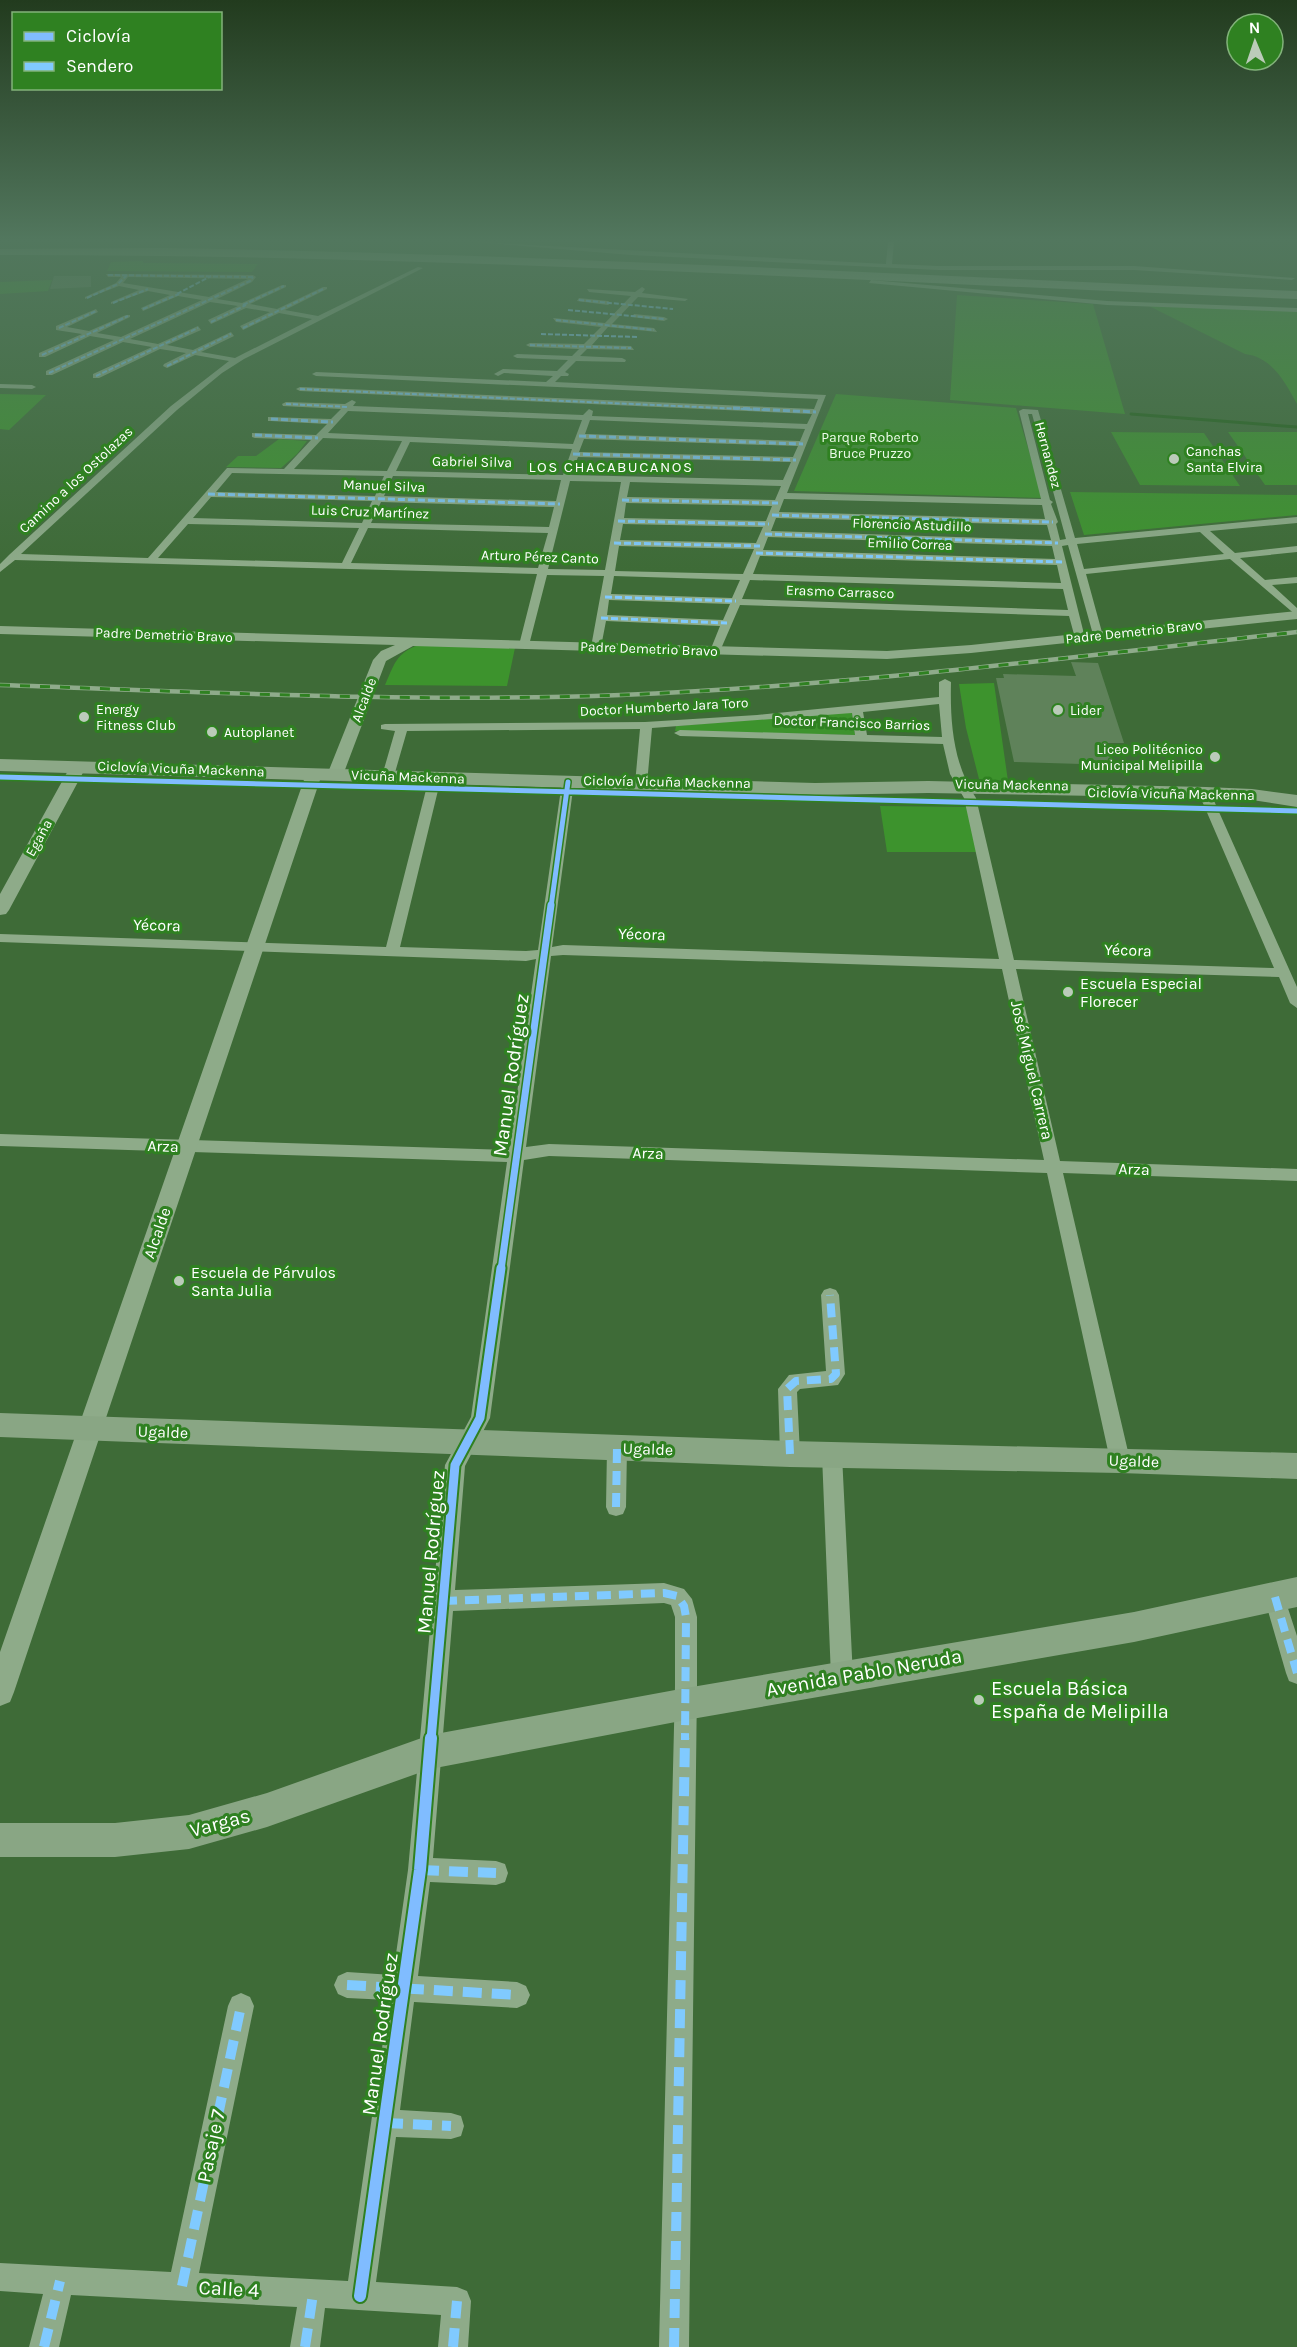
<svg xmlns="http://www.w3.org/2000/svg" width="1297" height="2347" font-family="Karla,sans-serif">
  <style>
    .green { fill: #3d932d }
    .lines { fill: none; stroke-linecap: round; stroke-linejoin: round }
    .stream { stroke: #24611a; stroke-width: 3 }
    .building { fill: #5f825a }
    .minor { fill: #8eab89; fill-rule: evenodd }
    .tertiary { fill: #8eab89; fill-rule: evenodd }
    .secondary { fill: #89a684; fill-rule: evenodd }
    .primary { fill: #8ca887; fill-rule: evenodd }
    .motorway { fill: #8fab8b; fill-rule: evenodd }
    .rail-casing { stroke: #8fab8b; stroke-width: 4.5 }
    .rail { stroke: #2f8121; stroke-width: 3; stroke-dasharray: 10; stroke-linecap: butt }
    .quiet-far3 { stroke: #80caff; stroke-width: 2; stroke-dasharray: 5 2; stroke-linecap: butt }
    .quiet-far2 { stroke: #80caff; stroke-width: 3; stroke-dasharray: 7 3; stroke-linecap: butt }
    .quiet-far1 { stroke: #80caff; stroke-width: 8; stroke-dasharray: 14 8; stroke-linecap: butt }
    .quiet { stroke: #80caff; stroke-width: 10; stroke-dasharray: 19 10; stroke-linecap: butt }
    .cycleway-far3-casing { stroke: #2f8121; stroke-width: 8 }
    .cycleway-far2-casing { stroke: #2f8121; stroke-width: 10 }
    .cycleway-far1-casing { stroke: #2f8121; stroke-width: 13 }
    .cycleway-casing { stroke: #2f8121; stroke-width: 16 }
    .cycleway-far3 { stroke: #80bcff; stroke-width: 5 }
    .cycleway-far2 { stroke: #80bcff; stroke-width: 7 }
    .cycleway-far1 { stroke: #80bcff; stroke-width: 9 }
    .cycleway { stroke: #80bcff; stroke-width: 12 }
    .poi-dot { fill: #bbcbb9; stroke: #2f8121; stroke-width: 2 }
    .labels { text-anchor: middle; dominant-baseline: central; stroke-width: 6; stroke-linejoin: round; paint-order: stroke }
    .far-park-label { font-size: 14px; fill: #ebfbe8; stroke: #2f8121 }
    .far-poi-label { font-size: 14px; fill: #fff; stroke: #2f8121; text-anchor: start }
    .far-street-label { font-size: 14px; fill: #fff; stroke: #2f8121 }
    .far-neighbourhood-label { font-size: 15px; letter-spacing: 1.5px; fill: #fff; stroke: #2f8121 }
    .street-label { font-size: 16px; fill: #fff; stroke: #2f8121 }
    .poi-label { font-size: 16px; fill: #fff; stroke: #2f8121; text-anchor: start }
    .near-street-label { font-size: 20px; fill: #fff; stroke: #2f8121 }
    .near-poi-label { font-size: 20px; fill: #fff; stroke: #2f8121; text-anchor: start }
  </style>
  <rect width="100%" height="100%" fill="#3e6b37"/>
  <path class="green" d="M143,261V263L258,264L252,272L107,271L111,262Z
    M52,280L48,291L0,294V282Z
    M957,295L1093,304L1125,414L950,400Z
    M1147,305L1297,310V404C1285,382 1272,357 1245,354Z
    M0,394L46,395L9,430L0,429Z
    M836,394L1016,408L1043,498L794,491Z
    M1111,432L1204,433L1240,486L1140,485Z
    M1228,432H1297V485H1265Z
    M279,439L307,441L297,454L281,468L226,467L238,456H256Z
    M1070,492L1297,495V515L1084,535Z
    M424,643H516L507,686L385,685C396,660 397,652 424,643Z
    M994,683L1008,781L979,779L966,728L959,684Z
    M852,712L855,735L675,731L676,726Z
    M880,806L969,807L980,852H887Z"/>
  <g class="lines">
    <path class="stream" d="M1131,414L1297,427"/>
  </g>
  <path class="building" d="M54,276H91V287L50,289Z
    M1071,662L1098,663L1124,743H1107L1114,765L1014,762L996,678H1004L1003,674L1076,676Z"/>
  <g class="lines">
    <path class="minor" d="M476,242L886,264L888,242H894L892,264L938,266H1134L1295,278L1292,280L1134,270H938L631,255Z
      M418,267L423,268L244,359L222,373L177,410L21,554L148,558L227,468L284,469L311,440L255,438L252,437V433L316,435L327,424L271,421H268V417L331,419L341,409L283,406L282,404L286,402L345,404L352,400L356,402L353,406L583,415L589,409L593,411L592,416L807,424L812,414L300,391L296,389L300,387L814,409L818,399L316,376L312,374L316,372L546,382L553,376L504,373L498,376L494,374L503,369L557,371L568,360L517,358L513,356L517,354L572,356L579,349L530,347L526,345L530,343L584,344L601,327L556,322L553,318L605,323L631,296L589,292L587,289L635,292L642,287L645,289L642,293L688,299L685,301L638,297L612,324L654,328L657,332L608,327L592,345L631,346L634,350L587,349L580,356L622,358L626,360L625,362L576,361L565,372L569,374L568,376H561L555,382L826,395L787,493L1041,499L1019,411L1023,409L1038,410L1075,538L1297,517V523L1210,531L1235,553L1297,546V552L1240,558L1265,580L1297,577V583L1272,585L1297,608V616L1230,559L1086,574L1103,636L1102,638H1094L1068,545L1062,546L1085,638L1084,640L1080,641L1075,638L1069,616L740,605L720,651L715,654L710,651L720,626L606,621L601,647L596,650L592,649L591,647L604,576L547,575L529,645L524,648L519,645L537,574L15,560L0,572V564L9,555L171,406L229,361L195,355L167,368L163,366L164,364L186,353L160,349L99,378H93V374L152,347L123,342L52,375H46V371L114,340L90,336L45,357H39V353L82,334L56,330V326L96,309L98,312L67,327L89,331L126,315H130V317L97,333L121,337L202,300L178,296L143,311L141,308L170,295L148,291L111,304V302L139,290L119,286L85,299V297L116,283L121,277H108L106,274L253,275L256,277L252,282L217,299L242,303L282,285H286V287L250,304L277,309L323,287H327V289L285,310L318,316ZM128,277L248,279L209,297L123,283ZM210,302L238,306L208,320L211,324L246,308L270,312L240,326L243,330L279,313L312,319L235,358L201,352L234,336L231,332L193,350L167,345L201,330L198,326L158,344L130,339ZM348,411L582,420L573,444L328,433ZM1028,414H1032L1066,539L1060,540L1056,524L1058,522L1051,504L1053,502L1050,500ZM590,420L805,429L800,441L585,434ZM323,438L402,441L387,471L294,469ZM584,439L798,446L793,457L579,452ZM410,442L572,449L563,475L396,471ZM578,457L791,462L783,480L571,475ZM232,473L384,476L375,496L216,492ZM393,476L561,480L556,501L384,496ZM570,481L621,482L605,570L548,569ZM630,482L781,486L775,500L627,497ZM211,497L372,501L362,523L193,518ZM784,499L1042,505L1045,519L779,512ZM381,502L554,507L549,527L371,523ZM626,503L772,506L766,521L624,518ZM776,518L1047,525L1051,540L771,531ZM188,524L359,528L342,563L158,558ZM623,524L763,527L756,543L620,540ZM368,528L548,533L538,568L351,563ZM1200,532L1224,554L1084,569L1077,544ZM768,537L1052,546L1055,559L763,550ZM619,546L754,549L743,574L615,571ZM760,556L1057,565L1061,583L753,574ZM614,576L740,580L732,598L611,594ZM750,580L1063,589L1068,610L742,599ZM609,600L730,604L723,620L607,615Z
      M871,280L1107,301L1297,308V312L1107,305L869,283Z
      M579,298L608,301L611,303L608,305L577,301Z
      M634,314L664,317L668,319L664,321L632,317Z
      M0,384L32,385L36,387L32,389L0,388Z
      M945,679L951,682C950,722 953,764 976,798L1014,960L1274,968L1199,794L1205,790L1211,794L1297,987V1008L1290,1003L1279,977L1016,969L1060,1161L1297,1169V1181L1063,1173L1130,1460L1127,1466L1120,1469L1113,1466L1110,1460L1047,1173L549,1156L524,1160L490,1418L465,1466L455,1590L664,1583L684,1589L692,1599L697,1617V1686L689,2347H659L675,1686V1617L671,1605L664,1603L453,1611L433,1858L496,1861L505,1864L508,1873L505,1882L496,1885L430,1882L418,1976L517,1982L526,1986L530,1995L526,2004L517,2008L414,2002L400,2110L451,2113L461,2116L464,2126L461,2136L451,2139L396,2137L376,2282L457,2287L467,2291L471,2301L468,2347H438L441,2315L325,2308L320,2347H290L297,2307L71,2295L59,2347H29L43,2294L0,2291V2263L171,2272L228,2006L232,1997L241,1993L250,1997L254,2006L199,2273L348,2281L389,2000L347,1998L338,1994L334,1985L338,1976L347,1972L393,1975L408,1870L445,1465L471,1417L507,1162L0,1146V1134L509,1150L536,959L526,961L0,942V934L386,947L429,778L435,774L441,778L400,947L526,951L538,950L562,782L568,778L574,782L552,947L563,945L999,959L964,798L950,774L943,744L680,736L674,733L680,730L855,735L852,713L652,728L647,784L641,788L635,784L640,729L407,731L394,776L388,780L382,776L395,731L381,729V725L385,724L645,722L757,715L939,697V682ZM939,704L942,737L867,735L863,712ZM563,955L1002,969L1044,1160L549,1144L526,1147L551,956Z
      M830,1288L836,1290L839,1295L845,1374L838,1385L800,1389L797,1392L800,1454L797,1460L790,1463L783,1460L780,1454L778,1389L789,1375L826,1371L821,1295L824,1290Z
      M617,1439L624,1442L627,1448L626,1507L623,1514L616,1516L609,1514L606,1507L607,1448L610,1442Z
      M832,1446L839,1449L842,1455L853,1677L850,1685L842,1688L834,1685L831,1677L822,1455L825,1449Z
      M1275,1587L1282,1590L1297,1636V1684L1289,1681L1286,1673L1264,1597L1268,1590Z"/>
    <path class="tertiary" d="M1297,611V619L971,653L887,659L413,646L386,661L343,775L335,780L327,775L373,660L381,651L395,645L0,634V626L887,651L971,645Z
      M78,762L86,767L9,910L6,914L0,915V894L70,767Z
      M314,769L322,774L14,1692L10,1702L0,1706V1652L306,774Z"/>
    <path class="secondary" d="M0,1413L790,1441L1297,1453V1479L1120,1473L790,1467L0,1437Z
      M1297,1577V1607L1134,1642L686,1720L430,1769L267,1827L189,1849L115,1857H0V1823H115L189,1815L267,1793L430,1735L686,1688L1134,1612Z"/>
    <path class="primary" d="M0,759L815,783L928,781L1206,787L1252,789L1297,795V807L1252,800L1206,798L928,793L815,795L0,771Z"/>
    <path class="motorway" d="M162,248C541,254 919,276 1297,291V299C865,282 433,254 0,255V249Z"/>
    <g class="rail-casing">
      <path id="rail" d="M0,685C207,692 414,703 621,695C847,686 1072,657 1297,632"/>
    </g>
    <use href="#rail" class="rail"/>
    <path class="quiet-far3" d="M108,275L253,277
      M177,294L211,276
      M87,298L118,284L127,275
      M579,300L673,309
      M113,303L148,289
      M243,305L284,286
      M143,309L179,294
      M568,310L664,319
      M556,320L654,330
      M211,322L246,305
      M59,328L96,311
      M243,328L325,288
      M541,334L637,337
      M530,345L631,348
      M42,355L128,316
      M167,366L231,334
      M49,373L250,281L253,277
      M96,376L198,328
      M300,389L766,410
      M286,404L348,407"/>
    <path class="quiet-far2" d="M733,408L816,412
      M271,419L333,422
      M255,435L318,438
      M579,436L803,444
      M573,454L796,460
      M208,494L560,504
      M622,500L778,503
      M772,515L1053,522
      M618,521L769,524
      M765,534L1058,543
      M614,543L760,546
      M756,553L1062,562
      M605,597L736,601
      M601,618L727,623"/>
    <path class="quiet-far1" d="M790,1454L787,1389L796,1381L831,1379L836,1374L830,1295
      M616,1507L617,1448
      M1275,1597L1297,1673
      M443,1601L664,1593L677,1596L684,1606L686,1617L685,1740"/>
    <path class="quiet" d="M420,1870L496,1873
      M347,1985L517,1995
      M384,2123L451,2126
      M182,2286L241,2006
      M44,2347L60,2281
      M305,2347L313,2294
      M453,2347L457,2301
      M674,2347L685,1738"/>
    <g class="cycleway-far3-casing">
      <path id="cycleway-far3" d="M0,777L1297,811
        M551,907L568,782"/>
    </g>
    <g class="cycleway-far2-casing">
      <path id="cycleway-far2" d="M501,1270L551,905"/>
    </g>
    <g class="cycleway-far1-casing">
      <path id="cycleway-far1" d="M431,1740L455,1465L480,1418L501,1268"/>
    </g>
    <g class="cycleway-casing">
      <path id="cycleway" d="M360,2296L420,1870L431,1738"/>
    </g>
    <use href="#cycleway-far3" class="cycleway-far3"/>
    <use href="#cycleway-far2" class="cycleway-far2"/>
    <use href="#cycleway-far1" class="cycleway-far1"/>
    <use href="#cycleway" class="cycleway"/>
  </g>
  <linearGradient id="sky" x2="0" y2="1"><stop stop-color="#223b1e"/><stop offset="0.42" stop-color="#52775e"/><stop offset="1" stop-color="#52775e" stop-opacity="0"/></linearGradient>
  <rect width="1297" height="570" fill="url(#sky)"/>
  <g class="poi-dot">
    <circle cx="1174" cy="459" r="6"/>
    <circle cx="1058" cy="710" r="6"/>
    <circle cx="84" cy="717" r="6"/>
    <circle cx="212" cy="732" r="6"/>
    <circle cx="1215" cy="757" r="6"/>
    <circle cx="1068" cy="992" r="6"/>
    <circle cx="179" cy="1281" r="6"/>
    <circle cx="979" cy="1700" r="6"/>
  </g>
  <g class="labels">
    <g class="far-park-label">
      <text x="870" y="437">Parque Roberto<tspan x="870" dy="16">Bruce Pruzzo</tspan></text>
    </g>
    <g class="far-poi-label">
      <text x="1186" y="451">Canchas<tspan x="1186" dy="16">Santa Elvira</tspan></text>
      <text x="96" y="709">Energy<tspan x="96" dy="16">Fitness Club</tspan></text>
      <text x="1070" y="710">Lider</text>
      <text x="224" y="732">Autoplanet</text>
      <text x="1203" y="749" text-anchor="end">Liceo Politécnico<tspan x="1203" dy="16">Municipal Melipilla</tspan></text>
    </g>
    <g class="far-street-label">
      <text transform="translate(1048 455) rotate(75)">Hernandez</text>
      <text transform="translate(472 462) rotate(1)">Gabriel Silva</text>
      <text transform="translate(76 480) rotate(-43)">Camino a los Ostolazas</text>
      <text transform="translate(384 486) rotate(2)">Manuel Silva</text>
      <text transform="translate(370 512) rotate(2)">Luis Cruz Martínez</text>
      <text transform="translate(912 525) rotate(2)">Florencio Astudillo</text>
      <text transform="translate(910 544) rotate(2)">Emilio Correa</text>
      <text transform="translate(540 557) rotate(2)">Arturo Pérez Canto</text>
      <text transform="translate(840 592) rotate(2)">Erasmo Carrasco</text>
      <text transform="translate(1134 632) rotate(-6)">Padre Demetrio Bravo</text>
      <text transform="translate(164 635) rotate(2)">Padre Demetrio Bravo</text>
      <text transform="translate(649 649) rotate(2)">Padre Demetrio Bravo</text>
      <text transform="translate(364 700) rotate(-69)">Alcalde</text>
      <text transform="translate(664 707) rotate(-3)">Doctor Humberto Jara Toro</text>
      <text transform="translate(852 723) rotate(2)">Doctor Francisco Barrios</text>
      <text transform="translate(181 769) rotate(2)">Ciclovía Vicuña Mackenna</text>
      <text transform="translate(408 777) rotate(2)">Vicuña Mackenna</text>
      <text transform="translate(667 782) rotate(1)">Ciclovía Vicuña Mackenna</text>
      <text transform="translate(1012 785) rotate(1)">Vicuña Mackenna</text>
      <text transform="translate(1171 794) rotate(1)">Ciclovía Vicuña Mackenna</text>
      <text transform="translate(39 838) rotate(-61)">Egaña</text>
    </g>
    <g class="far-neighbourhood-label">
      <text x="611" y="467">LOS CHACABUCANOS</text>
    </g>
    <g class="street-label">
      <text transform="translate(157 925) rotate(2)">Yécora</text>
      <text transform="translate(642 934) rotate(2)">Yécora</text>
      <text transform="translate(1128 950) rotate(2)">Yécora</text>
      <text transform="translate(1032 1070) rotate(77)">José Miguel Carrera</text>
      <text transform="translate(163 1146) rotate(2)">Arza</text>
      <text transform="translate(648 1153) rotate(2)">Arza</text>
      <text transform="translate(1134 1169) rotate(2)">Arza</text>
      <text transform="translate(157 1233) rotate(-71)">Alcalde</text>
      <text transform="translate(163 1432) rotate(2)">Ugalde</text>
      <text transform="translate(648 1449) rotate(2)">Ugalde</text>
      <text transform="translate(1134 1461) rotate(2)">Ugalde</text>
    </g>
    <g class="poi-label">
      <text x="1080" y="983">Escuela Especial<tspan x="1080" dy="18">Florecer</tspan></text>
      <text x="191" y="1272">Escuela de Párvulos<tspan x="191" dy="18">Santa Julia</tspan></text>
    </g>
    <g class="near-street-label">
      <text transform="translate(511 1075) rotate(-82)">Manuel Rodríguez</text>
      <text transform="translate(431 1552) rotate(-85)">Manuel Rodríguez</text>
      <text transform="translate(864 1673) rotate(-10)">Avenida Pablo Neruda</text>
      <text transform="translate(220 1823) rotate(-15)">Vargas</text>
      <text transform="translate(380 2034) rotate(-82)">Manuel Rodríguez</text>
      <text transform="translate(211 2146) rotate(-78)">Pasaje 7</text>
      <text transform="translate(229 2289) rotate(3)">Calle 4</text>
    </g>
    <g class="near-poi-label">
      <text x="991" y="1688">Escuela Básica<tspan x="991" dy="23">España de Melipilla</tspan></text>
    </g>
  </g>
  <rect x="12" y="12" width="210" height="78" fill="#2f8121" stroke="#82b37a" stroke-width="1.5"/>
  <rect x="24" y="32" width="30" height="9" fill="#80bcff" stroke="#82b37a" stroke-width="1.5"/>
  <text x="66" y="42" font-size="18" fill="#ffffff">Ciclovía</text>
  <rect x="24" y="62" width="30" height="9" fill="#80caff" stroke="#82b37a" stroke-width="1.5"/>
  <text x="66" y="72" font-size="18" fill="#ffffff">Sendero</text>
  <g transform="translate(1255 42) rotate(358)"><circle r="28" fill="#2f8121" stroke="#82b37a" stroke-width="1.5"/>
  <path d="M0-4.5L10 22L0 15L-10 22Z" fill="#bbcbb9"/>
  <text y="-9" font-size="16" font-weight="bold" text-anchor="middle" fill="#ffffff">N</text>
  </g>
</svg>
